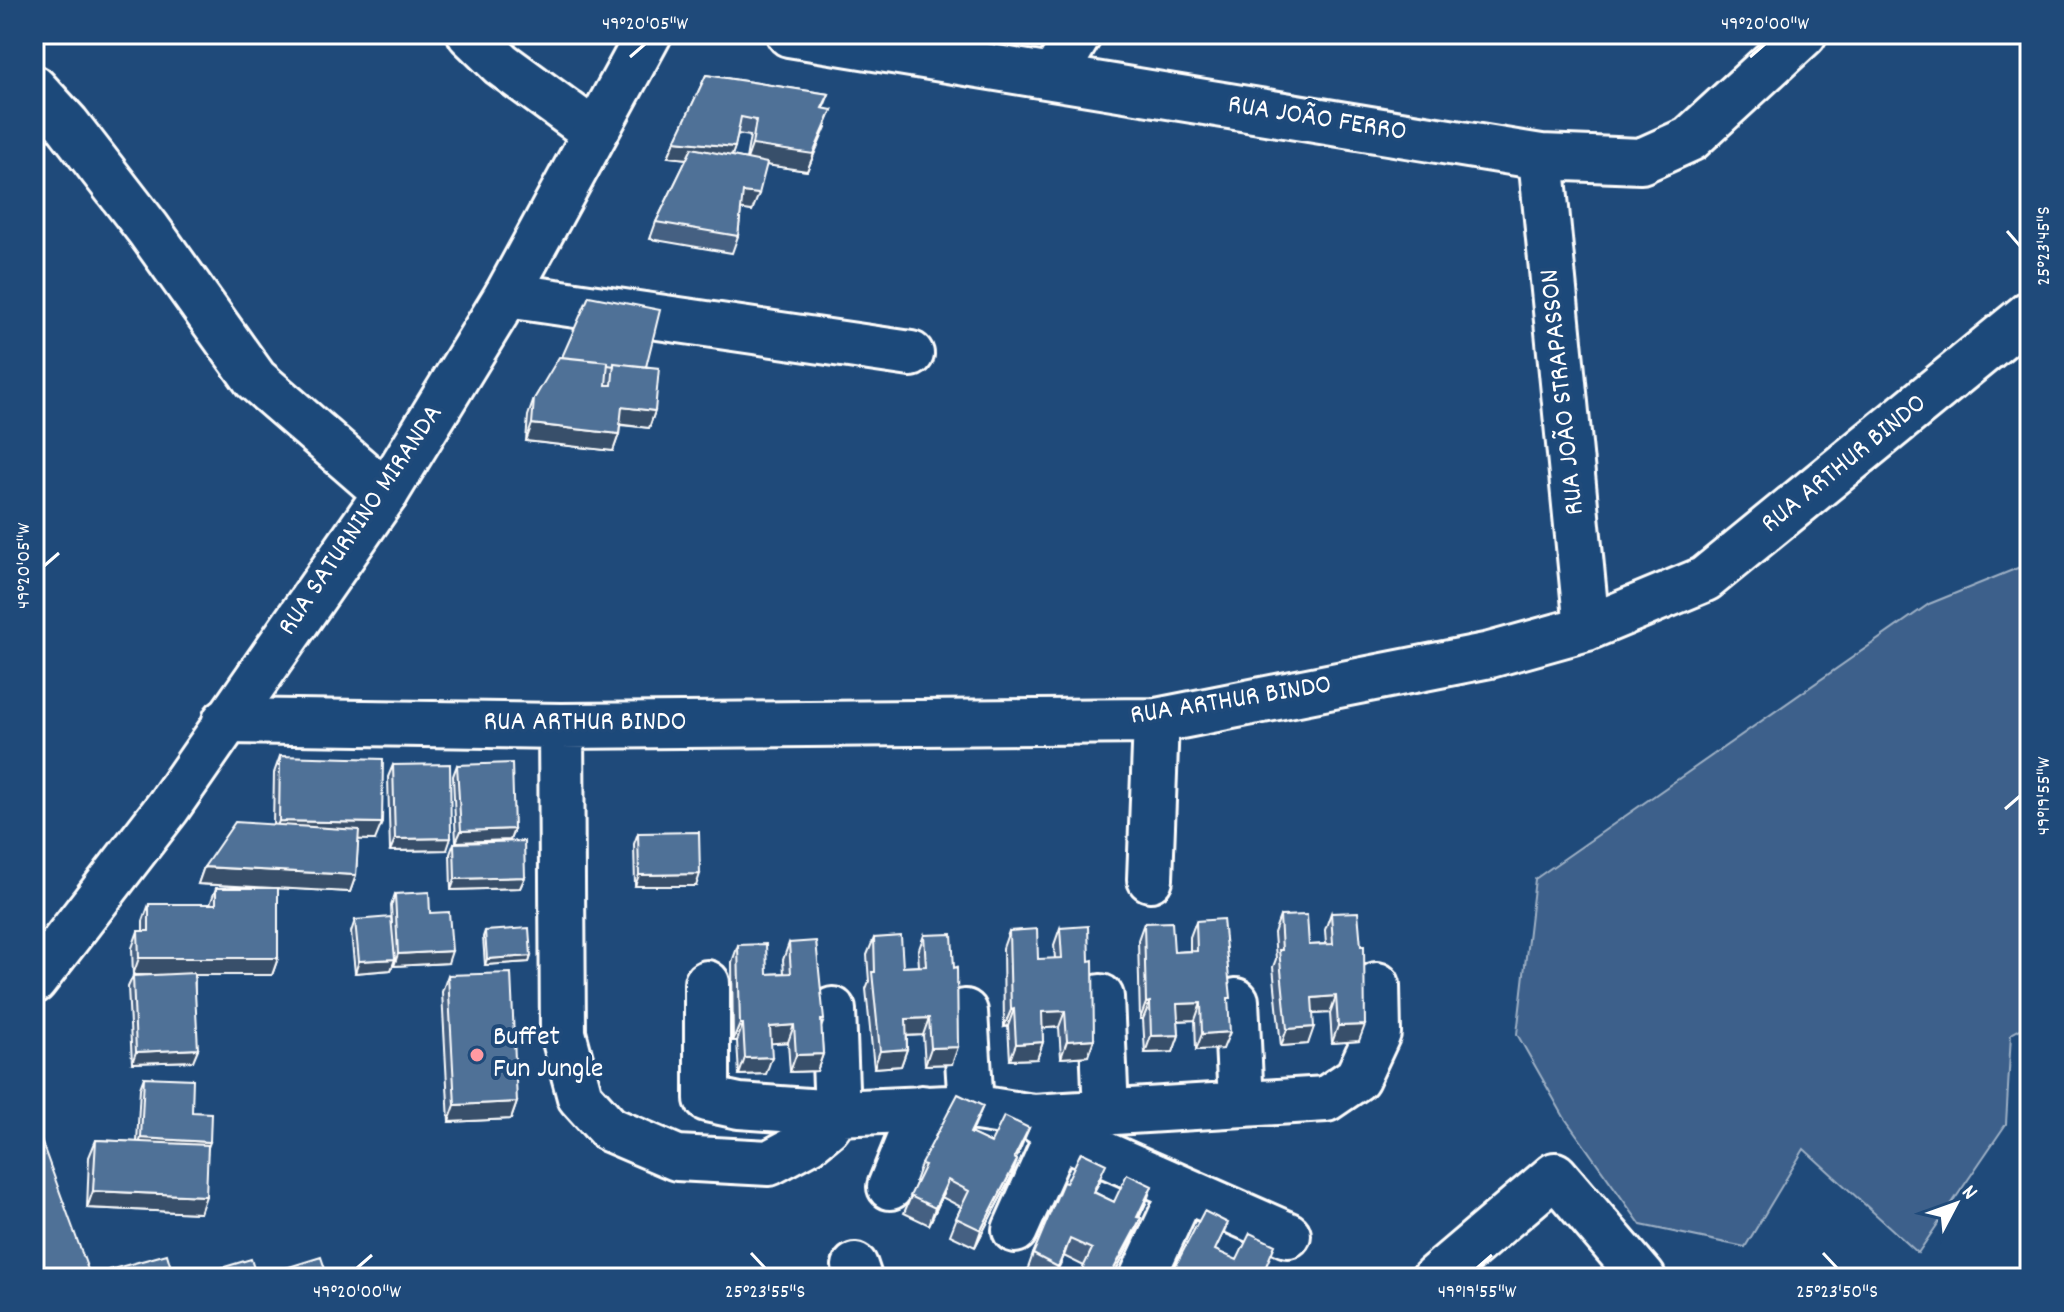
<svg xmlns="http://www.w3.org/2000/svg" width="2064" height="1312" font-family="Dekko,sans-serif">
  <style>
    .green { fill: #3c618b; stroke: #9eb0c5; stroke-width: 2 }
    .lines { fill: none; stroke-linecap: round; stroke-linejoin: round }
    .minor-casing { stroke: #fff; stroke-width: 50 }
    .major-casing { stroke: #fff; stroke-width: 50 }
    .minor { stroke: #1f4a7a; stroke-width: 44 }
    .major { stroke: #1f4a7a; stroke-width: 44 }
    .wall { fill: #456182; stroke: #fff; stroke-width: 2; fill-rule: evenodd }
    .shaded-wall { fill: #384f6a; stroke: #fff; stroke-width: 2 }
    .building { fill: #507197; stroke: #fff; stroke-width: 2 }
    .ticks { fill: none; stroke: #fff; stroke-width: 3 }
    .poi-dot { fill: #ff9aa2; stroke: #1f4a7a; stroke-width: 3 }
    .labels { text-anchor: middle; dominant-baseline: central; stroke-width: 8; stroke-linejoin: round; paint-order: stroke }
    .street-label { font-size: 28px; fill: #fff; stroke: #1f4a7a }
    .poi-label { font-size: 28px; fill: #fff; stroke: #1f4a7a; text-anchor: start }
    .neatline { fill: none; stroke: #fff; stroke-width: 3 }
    .ticks-label { font-size: 20px; text-anchor: middle; fill: #fff }
  </style>
  <rect width="100%" height="100%" fill="#1f4a7a"/>
  <filter id="ink" filterUnits="userSpaceOnUse"><feTurbulence type="fractalNoise" baseFrequency=".0125" numOctaves="2"/><feDisplacementMap in="SourceGraphic" scale="16" xChannelSelector="R" yChannelSelector="G"/><feConvolveMatrix kernelMatrix="1 2 1 2 8 2 1 2 1" color-interpolation-filters="sRGB"/></filter>
  <g filter="url(#ink)">
    <path class="green" d="M2030,563V1024L2011,1034L2006,1124L1918,1253L1804,1149L1745,1247L1641,1225L1564,1117L1517,1034L1535,879L1929,604Z"/>
    <g class="lines">
      <g class="minor-casing">
        <path id="minor" d="M470,34L501,64L594,132
          M789,34L1541,157L1641,161L1690,139L1804,34
          M1053,77L1079,34
          M34,88L67,124L148,229L255,379L386,493
          M1541,157L1587,628
          M507,295L911,354
          M225,721L561,726L1156,721L1490,655L1587,628L1705,579L2030,313
          M561,726L563,1033L580,1097L609,1129L677,1158L769,1163L810,1141L828,1126L837,1113L971,1107L1033,1117L1326,1099L1357,1078L1378,1033L1377,985
          M1150,879L1156,721
          M707,983V1099L739,1106L837,1113L833,1010
          M1101,997L1106,1111
          M1236,1001L1241,1102
          M965,1012L971,1107
          M1033,1117L1058,1134L1288,1235
          M890,1187L922,1108
          M1015,1230L1058,1134
          M855,1266L859,1278
          M1142,1278L1183,1190
          M1434,1278L1555,1175L1643,1278"/>
      </g>
      <g class="major-casing">
        <path id="major" d="M34,981L168,807L386,493L507,295L649,34"/>
      </g>
      <use href="#minor" class="minor"/>
      <use href="#major" class="major"/>
    </g>
    <path class="wall" d="M706,75L829,94L823,109L826,127L807,171L766,165L752,211L741,209L738,236L732,253L650,239L656,222L687,159L668,157ZM738,134L750,136L746,159L732,156Z
      M561,357L646,367L655,411L649,428L620,425L619,434L613,451L526,441L528,416L534,399Z
      M280,756L375,840L358,839L356,875L350,892L278,888V958L272,975H195L193,1061L132,1063L128,987L133,976L132,948L138,931H143V921L149,904H210L216,888H272L198,884L204,867L273,825L274,773Z
      M393,765L447,850L390,851L388,777Z
      M457,765L514,829L510,840L456,842L453,776Z
      M638,833L696,886H635L634,844Z
      M454,843L525,877L520,888L451,890L450,854Z
      M395,894L430,913L448,963L394,966V962L391,970L355,973L351,932L355,920L392,924L391,906Z
      M1331,913L1359,1041L1332,1043L1330,1013L1313,1014L1308,1044L1281,1046L1273,967L1276,959L1274,933L1280,916L1309,945L1326,944L1325,930Z
      M1196,921L1228,1006L1223,1049L1196,1050L1195,1020L1178,1021L1179,1035L1173,1052L1145,1053L1143,1019H1140L1138,940L1144,923L1174,952L1190,951V937Z
      M1060,928L1088,1056L1061,1058L1059,1027L1042,1028L1043,1042L1037,1059L1010,1060L1008,1026L1004,1027L1003,948L1009,931L1038,959H1055L1054,945Z
      M485,931L531,956L529,962L485,965L483,937Z
      M924,935L952,1064L925,1065L923,1035L907,1036V1049L901,1066L874,1068L866,989L869,981L867,955L874,938L903,967L919,966L918,952Z
      M789,943L824,1020L821,1028L823,1054L817,1071L790,1072L788,1042L771,1043L766,1074L739,1075L737,1041H733L732,962L738,945L767,974L784,973L783,960Z
      M448,975L517,1102L511,1119L449,1122L442,992Z
      M144,1077L192,1112L208,1147L200,1213L87,1208L89,1157L96,1140L137,1142L140,1088Z
      M983,1106L971,1134L991,1143L1029,1128L1016,1159L1017,1160L1011,1177L975,1247L950,1235L961,1207L942,1197L929,1225L904,1213L917,1182L915,1181L921,1164Z
      M1100,1181L1094,1192L1114,1202L1146,1203L1139,1218L1134,1235L1112,1278H1079L1084,1266L1064,1256L1054,1278H1040L1027,1271L1033,1254L1066,1183Z"/>
    <path class="shaded-wall" d="M832,110L807,171L746,162L752,145Z
      M675,141L735,147L729,163L668,157Z
      M743,192L759,194L752,211L737,209Z
      M622,407L655,411L649,428L616,424Z
      M532,424L619,434L613,451L526,441Z
      M279,821L382,823L375,840L272,838Z
      M514,829L510,840L456,842L461,831Z
      M451,838L447,850L390,851L395,839Z
      M204,867L356,875L350,892L198,884Z
      M700,874L696,886H635L639,875Z
      M525,877L520,888L451,890L455,879Z
      M452,951L448,963L394,966L398,954Z
      M531,956L529,962L485,965L487,959Z
      M139,958H278L272,975H133Z
      M395,959L391,970L355,973L359,961Z
      M1336,996L1330,1013L1306,1014L1312,998Z
      M1150,1002L1143,1019H1140L1146,1003Z
      M1201,1003L1195,1020L1171,1021L1177,1004Z
      M1014,1009L1008,1026L1004,1027L1011,1010Z
      M1065,1011L1059,1027L1035,1029L1042,1012Z
      M929,1018L923,1035L900,1036L906,1019Z
      M740,1024H743L737,1041H733Z
      M794,1025L788,1042L764,1044L770,1027Z
      M1365,1025L1359,1041L1332,1043L1338,1026Z
      M1314,1027L1308,1044L1281,1046L1287,1029Z
      M1230,1032L1223,1049L1196,1050L1202,1034Z
      M1179,1035L1173,1052L1145,1053L1151,1036Z
      M1094,1039L1088,1056L1061,1058L1067,1041Z
      M1043,1042L1037,1059L1010,1060L1016,1044Z
      M958,1047L952,1064L925,1065L931,1048Z
      M198,1049L193,1061L132,1063L136,1052Z
      M907,1049L901,1066L874,1068L880,1051Z
      M823,1054L817,1071L790,1072L796,1055Z
      M772,1057L766,1074L739,1075L745,1058Z
      M517,1102L511,1119L449,1122L455,1105Z
      M141,1138L210,1142L206,1153L137,1150Z
      M1017,1160L1011,1177L975,1247L981,1230Z
      M948,1180L942,1197L929,1225L935,1208Z
      M1152,1186L1146,1203L1131,1234L1137,1217Z
      M93,1191L206,1196L200,1213L87,1208Z
      M1141,1218L1134,1235L1112,1278H1109Z
      M1070,1239L1064,1256L1053,1278L1058,1267Z"/>
    <path class="building" d="M706,75L829,94L822,108L832,110L813,154L752,145L756,120L741,117L735,147L675,141Z
      M692,148L767,163L759,194L743,192L738,236L656,222Z
      M589,296L660,310L646,367L614,363V366L608,365V362L562,357Z
      M559,357L608,362L606,385H612L614,363L659,368L655,411L622,407L619,434L532,424L534,399Z
      M280,756L383,759L382,823L279,821Z
      M512,763L514,829L461,831L457,765Z
      M450,764L451,838L395,839L393,765Z
      M235,822L359,830L356,875L204,867Z
      M699,832L700,874L639,875L638,833Z
      M524,841L525,877L455,879L454,843Z
      M216,888H278V958H139L138,931H149V904H216Z
      M429,892L430,913L449,912L452,951L398,954L395,894Z
      M1358,912L1361,946H1364L1365,1025L1338,1026L1336,996L1312,998L1314,1027L1287,1029L1279,950H1282L1280,916L1307,915L1309,945L1333,944L1331,913Z
      M391,917L395,959L359,961L355,920Z
      M1223,919L1231,998H1228L1230,1032L1202,1034L1201,1003L1177,1004L1179,1035L1151,1036L1150,1002L1146,1003L1144,923L1172,922L1174,952L1197,951L1196,921Z
      M1088,926L1089,961L1093,960L1094,1039L1067,1041L1065,1011L1042,1012L1043,1042L1016,1044L1014,1009L1011,1010L1009,931L1037,929L1038,959L1062,958L1060,928Z
      M529,928L531,956L487,959L485,931Z
      M952,934L954,968L957,967L958,1047L931,1048L929,1018L906,1019L907,1049L880,1051L872,972H875L874,938L901,936L903,967L926,966L924,935Z
      M816,941L824,1020H821L823,1054L796,1055L794,1025L770,1027L772,1057L745,1058L743,1024H740L738,945L766,944L767,974L791,973L789,943Z
      M194,973L198,1049L136,1052L133,976Z
      M511,973L517,1102L455,1105L448,975Z
      M144,1077L193,1079L192,1112L211,1113L210,1142L141,1138Z
      M958,1094L983,1106L970,1133L991,1143L1004,1116L1029,1128L1014,1158L1017,1160L981,1230L956,1218L969,1191L948,1180L935,1208L910,1196L925,1165L921,1164Z
      M38,1132L91,1278H34V1134Z
      M96,1140L208,1145L206,1196L93,1191Z
      M1081,1152L1106,1164L1093,1192L1114,1202L1127,1174L1152,1186L1137,1217L1141,1218L1109,1278H1082L1079,1276L1092,1249L1070,1239L1058,1267L1033,1254L1063,1182L1066,1183Z
      M1204,1211L1228,1223L1215,1250L1237,1260L1250,1233L1275,1245L1261,1278H1169Z
      M167,1254L174,1278H111L109,1270Z
      M321,1257L328,1278H275L273,1272Z
      M251,1259L257,1278H199L198,1275Z"/>
  </g>
  <path class="ticks" d="M630,57L645,44M1750,57L1765,44M2007,231L2020,246M44,566L59,553M2005,809L2020,796M751,1253L765,1268M1823,1253L1837,1268M357,1268L372,1255M1477,1268L1492,1255"/>
  <circle class="poi-dot" cx="477" cy="1055" r="8"/>
  <g class="labels">
    <g class="street-label">
      <text transform="translate(1317 120) rotate(9)">RUA JOÃO FERRO</text>
      <text transform="translate(1564 392) rotate(-96)">RUA JOÃO STRAPASSON</text>
      <text transform="translate(1845 465) rotate(-39)">RUA ARTHUR BINDO</text>
      <text transform="translate(362 521) rotate(-56)">RUA SATURNINO MIRANDA</text>
      <text transform="translate(1231 702) rotate(-9)">RUA ARTHUR BINDO</text>
      <text x="585" y="724">RUA ARTHUR BINDO</text>
    </g>
    <g class="poi-label">
      <text x="493" y="1039">Buffet<tspan x="493" dy="32">Fun Jungle</tspan></text>
    </g>
  </g>
  <rect width="2064" height="1312" fill="none" stroke="#1f4a7a" stroke-width="88"/>
  <g transform="translate(1956 1204) rotate(49)" stroke="#1f4a7a" stroke-width="6" paint-order="stroke">
  <path d="M0-6L14 30L0 20L-14 30Z" fill="#ffffff"/>
  <text y="-12" font-size="22" font-weight="bold" text-anchor="middle" fill="#ffffff">N</text>
  </g>
  <rect x="44" y="44" width="1976" height="1224" class="neatline"/>
  <g class="ticks-label">
    <text x="645" y="29">49°20'05"W</text>
    <text x="1765" y="29">49°20'00"W</text>
    <text transform="translate(2042 246) rotate(-90)" y="7">25°23'45"S</text>
    <text transform="translate(22 566) rotate(-90)" y="7">49°20'05"W</text>
    <text transform="translate(2042 796) rotate(-90)" y="7">49°19'55"W</text>
    <text x="357" y="1297">49°20'00"W</text>
    <text x="765" y="1297">25°23'55"S</text>
    <text x="1477" y="1297">49°19'55"W</text>
    <text x="1837" y="1297">25°23'50"S</text>
  </g>
</svg>
